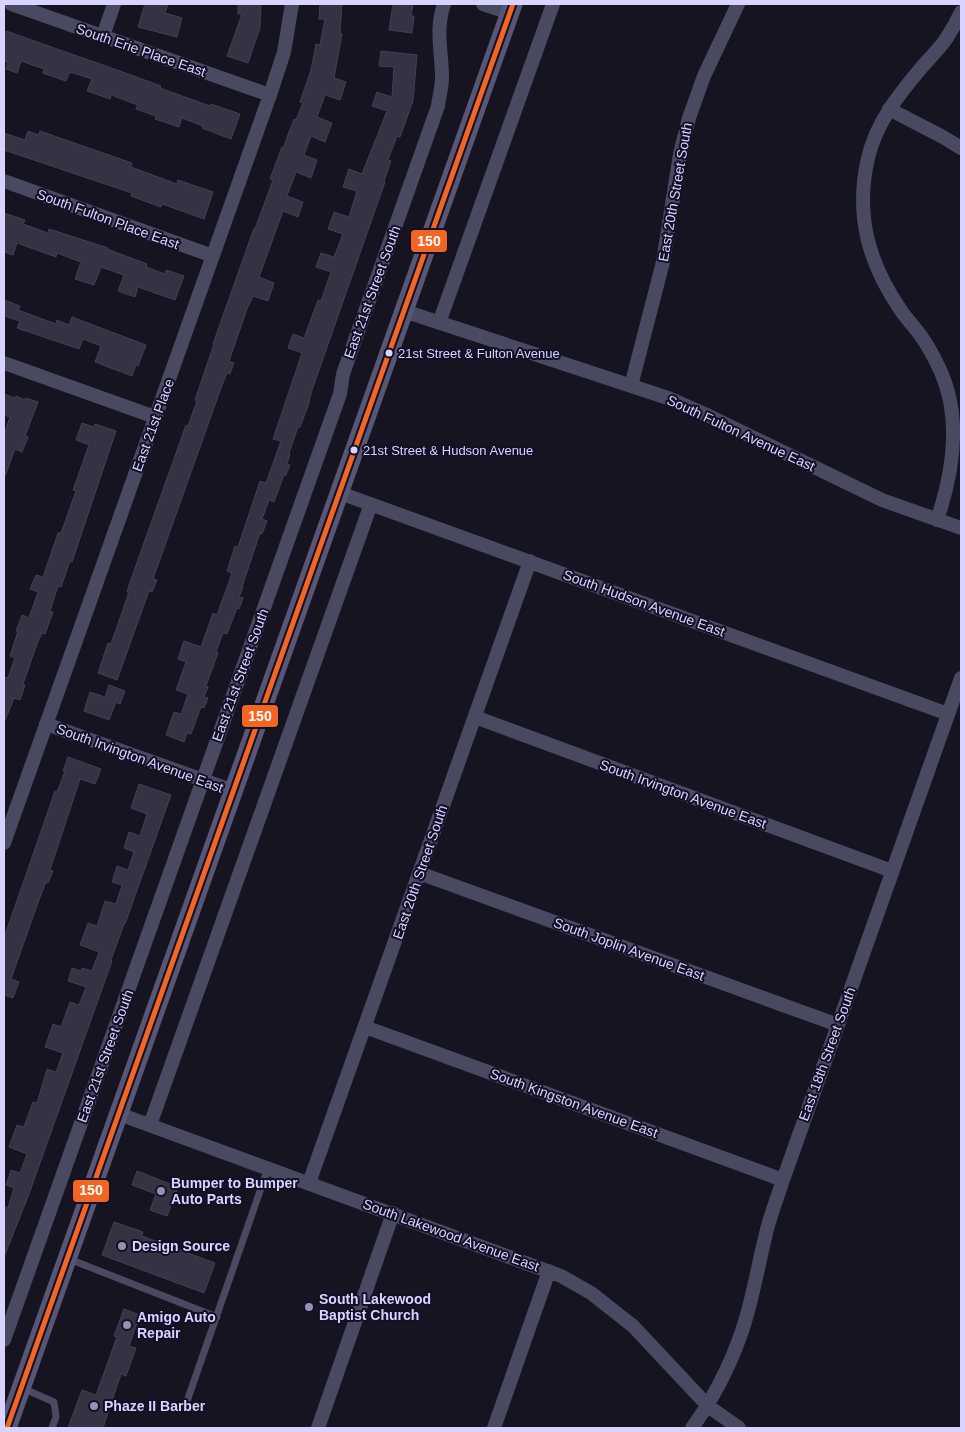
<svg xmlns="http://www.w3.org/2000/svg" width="965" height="1432" font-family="Helvetica,sans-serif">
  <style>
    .building { fill: #343243; stroke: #433f54 }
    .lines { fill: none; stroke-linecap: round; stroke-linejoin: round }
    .service { stroke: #4a4962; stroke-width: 7 }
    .minor { stroke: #4a4962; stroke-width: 14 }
    .secondary { stroke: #575674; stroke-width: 19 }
    .bus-1-casing { stroke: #130f26; stroke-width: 9 }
    .bus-1 { stroke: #f26522; stroke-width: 5 }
    .bus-dot { fill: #d9d4ff; stroke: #130f26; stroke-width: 2 }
    .poi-dot { fill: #9591b1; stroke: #130f26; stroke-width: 2 }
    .labels { text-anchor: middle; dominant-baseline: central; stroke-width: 4; stroke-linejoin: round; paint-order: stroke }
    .bus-label { font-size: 13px; fill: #d9d4ff; stroke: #130f26; text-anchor: start }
    .street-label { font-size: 14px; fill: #d9d4ff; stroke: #130f26 }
    .poi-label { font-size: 14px; font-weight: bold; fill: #d9d4ff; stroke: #130f26; text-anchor: start }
    .line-badge { stroke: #130f26; stroke-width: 2 }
    .badge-label { font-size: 14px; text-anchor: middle; font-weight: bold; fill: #fff }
  </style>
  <rect width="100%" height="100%" fill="#161421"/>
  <path class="building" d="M145,4H168L165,13L182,18L177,37L138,27Z
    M238,4H261L260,28L248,63L227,56L242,14H238Z
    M320,4H342L340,34H342L334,78L346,82L340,100L325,95L317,117L332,123L325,142L311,136L304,155L317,160L311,178L296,172L287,196L303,202L298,217L283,211L259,277L274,283L268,301L253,296L247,309L229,361L234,363L230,374L227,373L221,388L153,579L157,580L152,592L149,591L117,680L98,673L108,643L111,644L129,592H127L130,582L186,425L188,426L197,401L195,400L214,344H213L254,228L255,229L273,180L270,179L282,147L283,148L294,119L296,120L303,103L300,102L311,70L316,44L320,45L325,19H319Z
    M393,4H413L411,16H414L412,33L389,30Z
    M6,31L120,71L161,86L160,88L210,106L211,104L240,114L231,139L202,128L203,126L182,118L179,127L155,119L156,116L136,109L138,105L111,95L110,99L87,91L92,79L70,72L66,81L43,73L44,69L21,61L17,73L6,69L8,63L4,61V37Z
    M381,51L417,55L413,101L400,137L397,136L388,160L391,161L384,181L385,182L312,390L308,406L300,427H298L289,453L290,454L287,464L290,465L286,475H284L274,502L269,500L262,519L267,521L262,534L260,533L242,587H243L239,597L243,598L239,609L237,608L227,634L223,633L216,652L218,653L206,686L208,687L204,697L208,698L204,708L201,707L191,734L187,733L184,742L166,735L174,712L181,714L188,694L176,690L186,662L178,659L184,641L201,647L213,613L217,615L232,573L227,571L235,546L238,547L260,481L266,483L281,441L273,439L302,353L288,348L293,334L304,338L318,300L321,301L331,272L316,267L321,253L334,257L343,234L328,229L334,212L349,217L357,191L343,187L349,169L362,174L387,111L372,106L377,92L392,97L394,67L379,66Z
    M28,131L39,135L40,131L132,163L131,167L177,184L178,180L213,192L204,219L162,204L161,207L131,196L132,193L4,150V133L25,140Z
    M4,213L25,220L23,224L48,233L49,229L108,248L107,249L147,264L146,267L165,274L166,270L184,276L175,300L138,287L135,297L118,291L124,275L101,267L94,285L75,279L81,262L57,253L56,257L17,243L13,255L4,252Z
    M4,300L20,306L18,310L56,324L57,320L69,325L72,317L146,345L138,366L136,365L132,376L95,362L101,346L83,339L79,349L17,328L20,321L4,316Z
    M4,394L15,398L16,396L25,400L26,398L38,402L25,436L28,437L22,452L15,449L5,476L4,435L10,417L4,415Z
    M82,423L94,427L95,424L116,431L72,562L70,561L61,587L58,586L50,611L53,612L45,634L42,633L37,644L23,684L25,685L20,700L14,698L4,723V677L8,678L15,658L10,656L18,631H16L22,615L29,618L38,592L30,589L36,575L43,577L58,533H61L76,491L73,490L89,445L76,440Z
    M109,685L125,691L120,704L116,702L109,720L84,711L90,692L105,697Z
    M68,757L101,769L95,784L80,779L50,870L53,871L48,883L46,882L40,897L11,979L19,982L13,998L4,995V938L55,791L57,792L65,771H63Z
    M139,784L171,795L125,924H124L111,960L112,961L29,1194L4,1257V1206L8,1208L14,1188L6,1185L11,1170L20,1173L27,1154L9,1147L17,1125L24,1127L33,1102L37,1103L47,1069L56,1072L63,1053L45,1047L53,1024L61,1027L70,1002L79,1005L86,987L68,981L72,968L81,971L82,968L92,971L99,952L80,945L88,923L97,926L105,901L116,904L122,885L112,882L117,866L128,870L134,852L124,848L129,832L140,836L147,814L131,808Z
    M137,1171L178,1187L167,1216L150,1210L156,1194L132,1185Z
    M114,1222L143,1232L142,1236L215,1263L204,1293L102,1255Z
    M124,1309L140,1315L129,1346L136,1348L126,1376L121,1374L103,1428H68L82,1390L96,1395L117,1337L114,1336Z"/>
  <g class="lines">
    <path class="service" d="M69,1259L217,1317
      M22,1388L54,1402L56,1417L52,1428
      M185,1407L268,1168"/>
    <path class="minor" d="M11,4L270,95
      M483,4L510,13
      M103,36L114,4
      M889,109L943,137L961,148
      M4,181L213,256
      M404,311L668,398L709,416L882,500L961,528
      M439,323L553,4
      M4,363L155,417
      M631,386L663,262L680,154L689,118L704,76L738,4
      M340,493L948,714
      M937,520C953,473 962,420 941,372C936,361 930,349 923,339C916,328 907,320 900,309C868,262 855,214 868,158C876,123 899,94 922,67C930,58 939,49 946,39C952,30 957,21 961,12
      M475,717L892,871
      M46,724L234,791
      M4,843L270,95L284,52L292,4
      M419,873L838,1025
      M365,1027L783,1180
      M119,1114L561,1276L591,1293L633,1326L708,1406L739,1428
      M150,1125L371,504
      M309,1183L530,561
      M4,1340L340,394L343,374L438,106C439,97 442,87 442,78C442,52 435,30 444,4
      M318,1428L393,1213
      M494,1428L549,1271
      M692,1428C713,1399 729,1368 741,1334C752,1303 757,1270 765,1238C769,1218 777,1199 783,1180L961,678"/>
    <path class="secondary" d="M7,1428L513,4"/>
    <g class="bus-1-casing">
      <path id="bus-1" d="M7,1428L513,4"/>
    </g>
    <use href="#bus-1" class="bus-1"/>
  </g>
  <g class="bus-dot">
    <circle cx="389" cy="353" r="4.5"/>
    <circle cx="354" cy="450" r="4.5"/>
  </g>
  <g class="poi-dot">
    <circle cx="161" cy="1191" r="5"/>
    <circle cx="122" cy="1246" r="5"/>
    <circle cx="309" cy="1307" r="5"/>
    <circle cx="127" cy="1325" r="5"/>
    <circle cx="94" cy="1406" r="5"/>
  </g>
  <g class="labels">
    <g class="bus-label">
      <text x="398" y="353">21st Street &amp; Fulton Avenue</text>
      <text x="363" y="450">21st Street &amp; Hudson Avenue</text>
    </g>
    <g class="street-label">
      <text transform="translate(141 50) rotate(19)">South Erie Place East</text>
      <text transform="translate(675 192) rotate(-80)">East 20th Street South</text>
      <text transform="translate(108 219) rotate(20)">South Fulton Place East</text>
      <text transform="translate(372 292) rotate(-70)">East 21st Street South</text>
      <text transform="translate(153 425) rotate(-70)">East 21st Place</text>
      <text transform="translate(741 433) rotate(25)">South Fulton Avenue East</text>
      <text transform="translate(644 603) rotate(20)">South Hudson Avenue East</text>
      <text transform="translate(240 675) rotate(-70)">East 21st Street South</text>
      <text transform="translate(140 758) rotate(20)">South Irvington Avenue East</text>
      <text transform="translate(683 794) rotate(20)">South Irvington Avenue East</text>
      <text transform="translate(420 872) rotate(-71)">East 20th Street South</text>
      <text transform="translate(629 949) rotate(20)">South Joplin Avenue East</text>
      <text transform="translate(827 1054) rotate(-70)">East 18th Street South</text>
      <text transform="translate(105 1056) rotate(-70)">East 21st Street South</text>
      <text transform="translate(574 1103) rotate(20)">South Kingston Avenue East</text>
      <text transform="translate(451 1235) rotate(20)">South Lakewood Avenue East</text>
    </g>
    <g class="poi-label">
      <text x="171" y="1183">Bumper to Bumper<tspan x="171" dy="16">Auto Parts</tspan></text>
      <text x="132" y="1246">Design Source</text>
      <text x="319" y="1299">South Lakewood<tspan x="319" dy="16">Baptist Church</tspan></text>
      <text x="137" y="1317">Amigo Auto<tspan x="137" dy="16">Repair</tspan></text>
      <text x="104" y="1406">Phaze II Barber</text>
    </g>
  </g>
  <g class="line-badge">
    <rect x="410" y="229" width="38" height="24" rx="5" fill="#f26522"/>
    <rect x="241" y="704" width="38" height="24" rx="5" fill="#f26522"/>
    <rect x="72" y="1179" width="38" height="24" rx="5" fill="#f26522"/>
  </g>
  <g class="badge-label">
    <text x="429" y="246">150</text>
    <text x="260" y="721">150</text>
    <text x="91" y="1195">150</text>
  </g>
  <rect width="965" height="1432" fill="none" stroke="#d9d4ff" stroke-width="10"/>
</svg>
